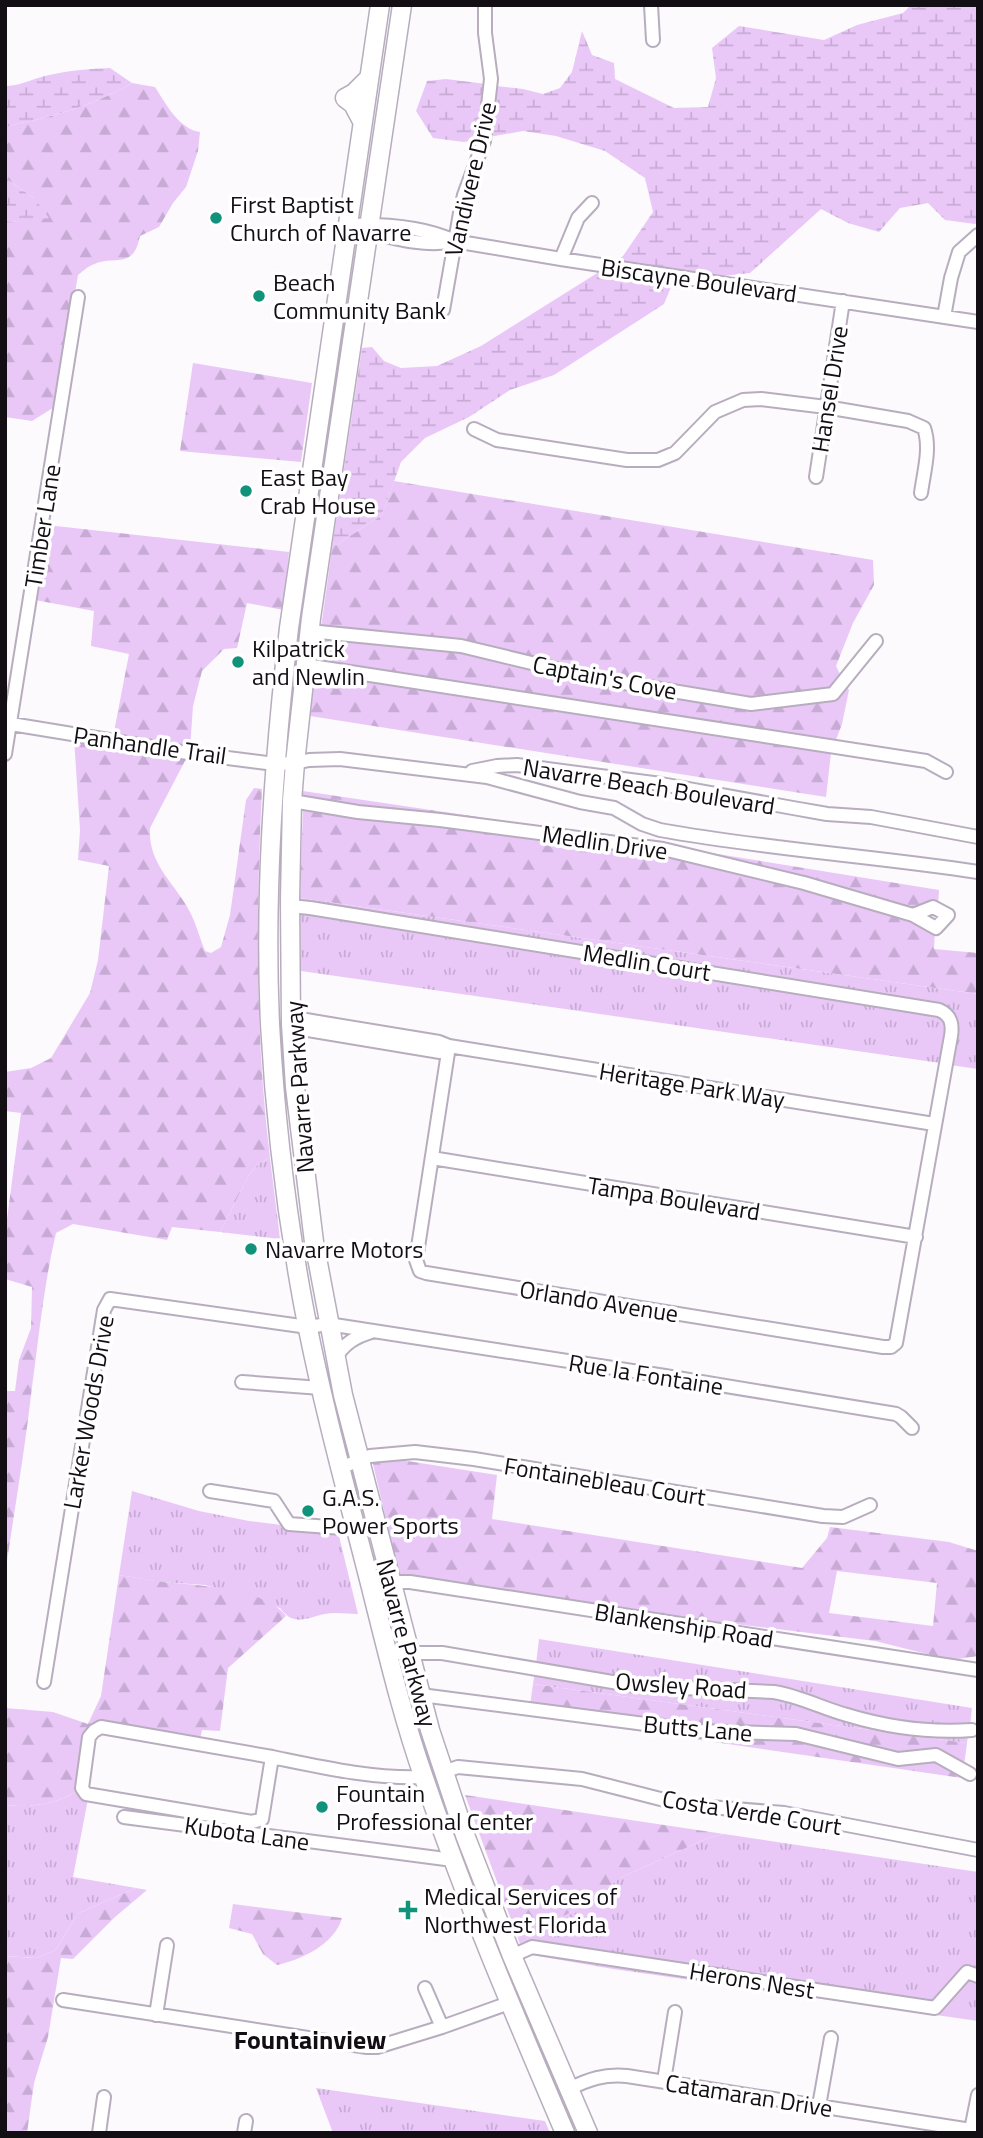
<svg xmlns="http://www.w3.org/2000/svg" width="983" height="2138" font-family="'Titillium Web',sans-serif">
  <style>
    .grass { fill: url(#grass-tufts) }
    .forest { fill: url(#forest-firs); fill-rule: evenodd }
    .wetland { fill: url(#wetland-marsh) }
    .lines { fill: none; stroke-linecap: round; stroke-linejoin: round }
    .minor-casing { stroke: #b8adbe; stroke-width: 16 }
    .highway-casing { stroke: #b8adbe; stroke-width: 21 }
    .minor { stroke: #fff; stroke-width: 12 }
    .highway { stroke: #fff; stroke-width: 18 }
    .poi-dot { fill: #10927b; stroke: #fff; stroke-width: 2.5 }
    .labels { text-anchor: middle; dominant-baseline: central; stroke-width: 7; stroke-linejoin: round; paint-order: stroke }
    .street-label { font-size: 24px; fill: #120e14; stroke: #fff }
    .poi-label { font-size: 24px; fill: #120e14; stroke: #fff; text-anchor: start }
    .neighbourhood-label { font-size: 26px; font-weight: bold; fill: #120e14; stroke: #fff }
  </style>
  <defs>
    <pattern id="grass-tufts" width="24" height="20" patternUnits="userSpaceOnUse" patternTransform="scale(1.75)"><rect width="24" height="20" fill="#e9c8f8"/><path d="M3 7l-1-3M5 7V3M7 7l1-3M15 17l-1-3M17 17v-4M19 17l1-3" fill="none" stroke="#c7abd4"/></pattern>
    <pattern id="forest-firs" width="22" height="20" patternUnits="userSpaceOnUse" patternTransform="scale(1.75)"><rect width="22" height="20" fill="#e9c8f8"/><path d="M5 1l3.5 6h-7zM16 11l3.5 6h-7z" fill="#c7abd4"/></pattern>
    <pattern id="wetland-marsh" width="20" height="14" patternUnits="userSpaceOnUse" patternTransform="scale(1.75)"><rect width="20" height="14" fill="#e9c8f8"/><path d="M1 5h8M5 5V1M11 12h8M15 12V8" fill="none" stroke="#c7abd4"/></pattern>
  </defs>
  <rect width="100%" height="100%" fill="#fcfafd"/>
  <path class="grass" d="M300,898L978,994V1069L950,1065L953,1016L300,903Z
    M300,911L942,1016L947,1029L940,1063L301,971Z
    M270,1158L280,1239L220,1232L249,1175L259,1163Z
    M132,1491L199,1511L249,1521L338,1532L358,1614C347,1614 335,1612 325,1614C305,1618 294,1627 280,1608L205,1585L161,1582L119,1575Z
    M539,1639L972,1708L970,1726L898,1722L848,1711L797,1693L636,1682L536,1664Z
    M535,1672L762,1695L968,1735L967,1743L533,1684Z
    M78,1791L88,1799L73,1877L136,1888L77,1914L56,1950L36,1958L5,1956V1805C31,1808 55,1804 78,1791Z
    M724,1834L978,1872V1972L933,2003L521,1947L520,1944L546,1925L579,1908L620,1878L708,1838Z
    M533,1951L935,2012L968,1977L978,1980V2021L613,1969L526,1954Z
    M316,2088L545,2121L550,2133H333Z"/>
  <path class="forest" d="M132,83L155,87C166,104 179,129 200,132L198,151L186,187L173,203L159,227L140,236C133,271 115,254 92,265C87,267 82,272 78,275L56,406L32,421L5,417V221L19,222L34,198L5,178V128C17,122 30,122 43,118C74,110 105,99 132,83Z
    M193,363L312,383L301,462L180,451Z
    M394,481L873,560L874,585L853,623L836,666L841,676L830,690L751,700L321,628L333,541L336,545L382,515Z
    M47,525L289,552L283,610L247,603L237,648L224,649L202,671L193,706L190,749L113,737L129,654L91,646L94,611L35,600Z
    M320,636L460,650L751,708L846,685L849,690L842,724L831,753L826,797L310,716Z
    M74,738L187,757L150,828C148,862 171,880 186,905C195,919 199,936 205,951L211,953L221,947L230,915L246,800L254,788L262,789C256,912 255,1035 270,1158L259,1163L249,1175L220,1232L172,1227L167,1240L73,1224L56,1233C44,1283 39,1336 32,1387C25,1450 14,1512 5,1575V1391H15L19,1360L31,1328L32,1287L5,1279V1219H7L21,1113L5,1111V1072L31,1068L51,1058L90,993L98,960L109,866L78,860L80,830Z
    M303,791L653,843L359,808L303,799Z
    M303,807L662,853L803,887L909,918L935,931L934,949L978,953V994L300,898Z
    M668,846L939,890L938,905L913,910Z
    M388,1458L497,1475L492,1519L802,1568L827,1538L830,1527L949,1542L978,1551V1656L951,1660L875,1641L610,1609L400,1578L372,1460ZM837,1571L937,1583L933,1626L829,1613Z
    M119,1575C134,1577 148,1580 163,1582C196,1585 265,1588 286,1616L228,1668L220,1731L202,1730L200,1739L99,1723L78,1791C55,1804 31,1808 5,1805V1708L53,1712L88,1724L101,1696Z
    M533,1684L967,1743L964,1766L899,1754L796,1730L699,1727L530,1705Z
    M528,1715L796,1738L935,1759L963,1775L962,1778Z
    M465,1795L724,1834L708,1838L620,1878L579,1908L546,1925L520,1944Z
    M136,1888L147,1890L115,1917L73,1959L61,1958L48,2037L34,2083L27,2133H5V1956L36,1958L56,1950L77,1914Z
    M233,1904L342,1918C335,1944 301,1960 277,1965L263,1954L252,1934L229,1928Z"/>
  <path class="wetland" d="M911,5H978V222L975,224L945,220L928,203L900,208L879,232L848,223L821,209L750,273L715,277L613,263L623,256L653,212L645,178L605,151L556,136L523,131L489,137L496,86L523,89L543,94L560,88L572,72L582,31L592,55L614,63L615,79L674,108L708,107L716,78L712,48L739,26L824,40L857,25L903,13Z
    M110,68L132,83C105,99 74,110 43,118C30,122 17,122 5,128V86C18,86 25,82 38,78C61,71 86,69 110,68Z
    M446,79L486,84L480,139L464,142L433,138L416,111L427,81Z
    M5,178L34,198L49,218L19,222L5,221Z
    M602,270L674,280L664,304L554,375L510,390L469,417L425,438L401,462L382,515L336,545L333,541L362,348L372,347L384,361L401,368L437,366L481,346Z"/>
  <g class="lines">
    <g class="minor-casing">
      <path id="minor" d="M651,5L653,40
        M347,225C382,224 423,226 454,241L561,259L978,322
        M362,230C390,237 426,248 454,241
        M561,259L578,218L592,203
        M443,310L460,213L464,195L484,141L491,79L485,33V5
        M944,317L951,278L959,252L978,235
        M474,429L497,440L627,460H658L675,453L715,412L743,400L761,399L826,407L908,421L924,428C931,448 924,471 921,493
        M816,477L843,301
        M309,631L461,646L594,678L751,704L833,694L876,641
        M305,665L926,761L946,772
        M5,723L188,753L275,764L295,763L309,760L340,759L487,777L580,802L614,808L642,824L660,830C765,849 872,856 978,872
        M5,754L78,297
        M472,771L497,766L517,765L661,784L793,808L827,814L871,817L978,837
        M292,801L358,812L440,820L663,849L804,883L913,915L936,928L948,915L933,907L913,915
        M290,906L310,908L939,1010C951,1015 953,1024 951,1036L896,1343L891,1347H883L426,1273L420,1271L416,1260L449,1046
        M291,1024L306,1020L439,1042L449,1046L934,1124
        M291,1024L308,1030L440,1052L449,1046
        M432,1158L916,1237
        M335,1358C345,1343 355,1337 371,1332
        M242,1382L321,1388
        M340,1468L370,1456L415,1452L474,1459L823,1516L843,1517L870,1505
        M210,1491L274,1501L289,1524L356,1529
        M390,1582H410L978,1670
        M388,1653H442L636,1686L774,1692C799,1696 822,1708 847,1715C887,1727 931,1733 972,1730
        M44,1682L104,1310L110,1299L308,1327L328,1324L665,1376L896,1414L901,1417L912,1428
        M421,1695L699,1731L796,1734L898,1759L936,1755L970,1774
        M101,1727L272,1757L262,1819L252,1822L86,1794L82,1788L89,1737L94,1731Z
        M272,1757C321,1767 373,1779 423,1777
        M443,1772L458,1767L582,1779L684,1805L784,1813L978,1850
        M124,1817L453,1860
        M512,1956L532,1947L935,2008L967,1972L978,1976
        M425,1988L442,2027
        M63,2000L367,2047H377L442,2027L509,2003
        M156,2015L167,1945
        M664,2081L675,2012
        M569,2089C589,2079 604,2074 627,2076L971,2130L978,2095
        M819,2106L831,2038
        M99,2133L104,2097
        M244,2133L246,2121"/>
    </g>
    <g class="highway-casing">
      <path id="highway" d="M380,5L289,628C274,759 264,892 270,1024C275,1117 286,1211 303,1303C319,1389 342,1475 364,1560C383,1633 399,1707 424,1778C465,1899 515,2016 565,2133
        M402,5L311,618L295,763L292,801L290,900L291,1024L295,1087L314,1242L343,1395L430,1730L465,1835L512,1956L588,2133
        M362,121L353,104L345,98L354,93L369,78"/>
    </g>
    <use href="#minor" class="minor"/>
    <use href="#highway" class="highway"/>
  </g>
  <g class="poi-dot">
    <circle cx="216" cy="218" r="7"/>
    <circle cx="259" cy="296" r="7"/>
    <circle cx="246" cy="491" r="7"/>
    <circle cx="238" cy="662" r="7"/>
    <circle cx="251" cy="1249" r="7"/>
    <circle cx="308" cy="1511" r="7"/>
    <circle cx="322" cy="1807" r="7"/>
    <path d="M404.5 1899.5h7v7h7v7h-7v7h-7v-7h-7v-7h7z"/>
  </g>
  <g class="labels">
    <g class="street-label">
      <text transform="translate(470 179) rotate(-77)">Vandivere Drive</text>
      <text transform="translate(699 280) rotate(8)">Biscayne Boulevard</text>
      <text transform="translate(829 389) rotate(-81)">Hansel Drive</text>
      <text transform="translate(42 526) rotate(-81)">Timber Lane</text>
      <text transform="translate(605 677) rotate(11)">Captain's Cove</text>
      <text transform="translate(150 745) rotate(8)">Panhandle Trail</text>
      <text transform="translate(649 786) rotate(9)">Navarre Beach Boulevard</text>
      <text transform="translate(605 842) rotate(8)">Medlin Drive</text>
      <text transform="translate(647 962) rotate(9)">Medlin Court</text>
      <text transform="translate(692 1085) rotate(9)">Heritage Park Way</text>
      <text transform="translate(299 1087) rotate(-94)">Navarre Parkway</text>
      <text transform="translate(674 1198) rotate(9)">Tampa Boulevard</text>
      <text transform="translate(599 1301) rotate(9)">Orlando Avenue</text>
      <text transform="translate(646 1374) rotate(9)">Rue la Fontaine</text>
      <text transform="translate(88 1412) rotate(-80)">Larker Woods Drive</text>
      <text transform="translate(605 1481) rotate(9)">Fontainebleau Court</text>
      <text transform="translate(684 1625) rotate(9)">Blankenship Road</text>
      <text transform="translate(407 1643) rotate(75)">Navarre Parkway</text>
      <text transform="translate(681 1685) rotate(4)">Owsley Road</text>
      <text transform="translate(698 1728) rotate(5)">Butts Lane</text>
      <text transform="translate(752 1812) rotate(9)">Costa Verde Court</text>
      <text transform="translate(247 1833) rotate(8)">Kubota Lane</text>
      <text transform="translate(752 1980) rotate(9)">Herons Nest</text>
      <text transform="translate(749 2095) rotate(9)">Catamaran Drive</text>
    </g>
    <g class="poi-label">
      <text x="230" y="204">First Baptist<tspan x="230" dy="28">Church of Navarre</tspan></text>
      <text x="273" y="282">Beach<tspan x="273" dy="28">Community Bank</tspan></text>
      <text x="260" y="477">East Bay<tspan x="260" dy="28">Crab House</tspan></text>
      <text x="252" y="648">Kilpatrick<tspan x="252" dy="28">and Newlin</tspan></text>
      <text x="265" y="1249">Navarre Motors</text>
      <text x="322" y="1497">G.A.S.<tspan x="322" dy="28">Power Sports</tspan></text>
      <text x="336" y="1793">Fountain<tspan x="336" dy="28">Professional Center</tspan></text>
      <text x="424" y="1896">Medical Services of<tspan x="424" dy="28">Northwest Florida</tspan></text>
    </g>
    <g class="neighbourhood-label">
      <text x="310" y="2039">Fountainview</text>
    </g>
  </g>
  <rect width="983" height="2138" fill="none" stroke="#120e14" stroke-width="14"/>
</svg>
